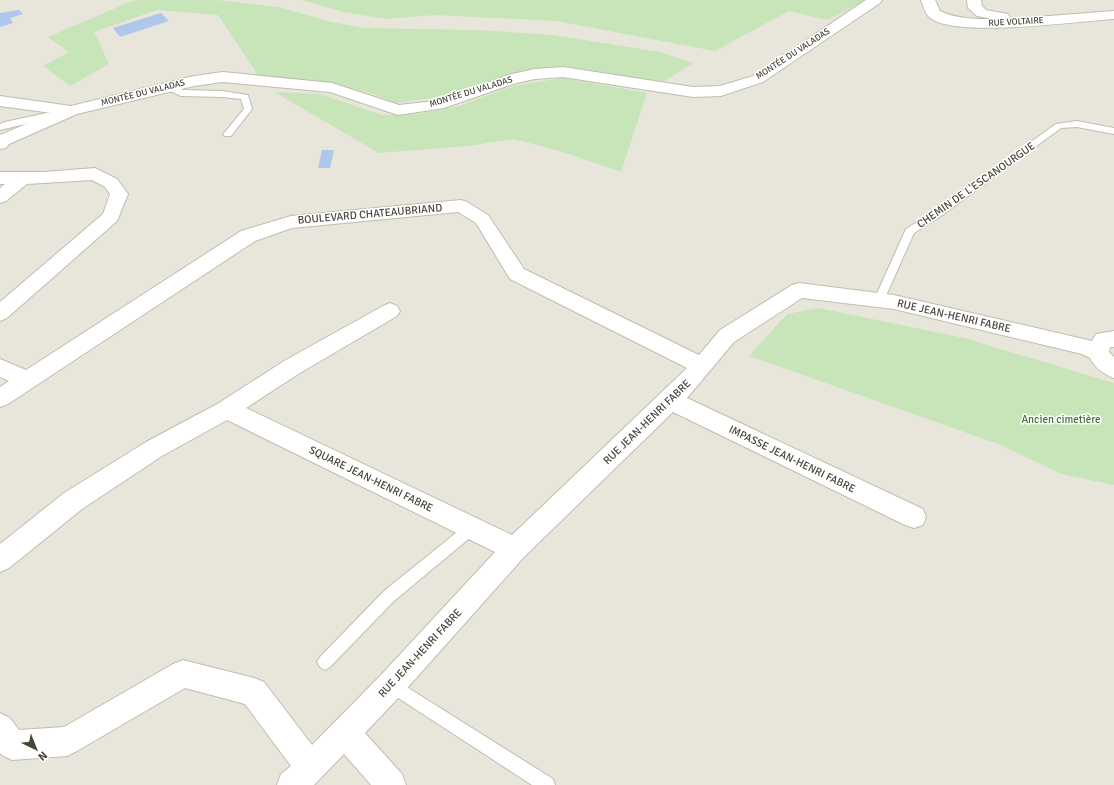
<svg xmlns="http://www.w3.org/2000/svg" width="1114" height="785" font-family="Signika,sans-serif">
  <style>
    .residential { fill: #e8e6db }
    .green { fill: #c8e4b9 }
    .water { fill: #afc7ea }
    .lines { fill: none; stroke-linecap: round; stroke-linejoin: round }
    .lane-casing { stroke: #bfbdaf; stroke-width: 2 }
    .street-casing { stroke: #bfbdaf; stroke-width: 2 }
    .lane { fill: #fff; fill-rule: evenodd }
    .street { fill: #fff; fill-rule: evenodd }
    .labels { text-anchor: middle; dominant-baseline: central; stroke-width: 3; stroke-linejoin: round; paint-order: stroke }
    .far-street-label { font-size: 9px; fill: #48463a; stroke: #fff }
    .street-label { font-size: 11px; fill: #48463a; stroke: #fff }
    .park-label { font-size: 11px; fill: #3e7532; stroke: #fff }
  </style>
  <rect width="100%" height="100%" fill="#f4f4ec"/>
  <path class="residential" d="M0,0H1114V785H0Z"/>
  <path class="green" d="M138,0H217L279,7L331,22L365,28L477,30L553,35L660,52L693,63L665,81L526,70L439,97L395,103L371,93L319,82L262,81L218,15L157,10L94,32L109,64L70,86L43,66L69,52L48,37L132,1Z
    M301,0H867L827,20L789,11L715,51L556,21L435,15L386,19L344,12Z
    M564,78L647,93L621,172L560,151L514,139L468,146L379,153L274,92L320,94L382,115L417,114L459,106L516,85Z
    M819,308L964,338L1114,383V485L1061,474L1001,445L749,356L787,314Z"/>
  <path class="water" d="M19,10L23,14L10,18L13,23L0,27V13Z
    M161,13L169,21L120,37L113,28Z
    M322,150H334L330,168H318Z"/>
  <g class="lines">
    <g class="lane-casing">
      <path id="lane" d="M169,84L183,90L222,91L248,95L252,109L231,136H225L223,134L225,132L244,109L241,99L222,97L181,96L166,89L165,87Z
        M61,110L65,113L64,115L0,130V124L5,122Z
        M1077,121L1114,128V134L1077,127L1061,128L941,216L914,233L884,300L883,303H875L874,300L906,229L933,212L1056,124Z
        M472,522L477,524L479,528L477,532L394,601L330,667L325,670L320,667L317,662L320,657L384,591L467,524Z
        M391,677L553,779L555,785H532L386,690L383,685L386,680Z"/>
    </g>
    <g class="street-casing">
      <path id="street" d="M866,0H882L880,3L763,82L721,96L693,97L563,77L535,79L516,83L444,108L398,115L330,92L223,82L194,86L77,114L9,144L6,148L0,149V135L52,113L0,106V96L71,106L194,76L223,72L332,83L399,105L435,101L512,74L535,69L563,67L693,87L720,86L753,76Z
        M921,0H935L940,11C957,19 974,19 993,19L977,16L968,8L967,0H981L982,6L986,10L1008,14L1010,17L1009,19L1114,11V19C1078,21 953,39 929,17C925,13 923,5 921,0Z
        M95,168L117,179L128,194L117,221L7,318L0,321V302L103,214L110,194L105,187L92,180L27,184L6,201L0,203V188L5,184H0V172H44Z
        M461,200L467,202L488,215L524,269L699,355L720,330L792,285L799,283L894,295L1092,341L1096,334L1114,331V347H1110L1109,352L1114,357V378C1103,374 1095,368 1090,358L1082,354L894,309L802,298L734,342L687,398L923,509L926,517L923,525L914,528L905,525L673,412L524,557L401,695L365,733L402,774L406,785H371L344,754L314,785H277L281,774L291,766L245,704L185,688L77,751L67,756L12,760L2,755L0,753V713L10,718L19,730L64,727L173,664L183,660L254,678L264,682L312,745L381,675L495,552L227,420L162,456L82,509L9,568L0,572V544L64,493L146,442L219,403L284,361L383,306L390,303L397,306L400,311L397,316L300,373L246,408L512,535L687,368L510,279L476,223L458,212L292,228L255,241L8,404L0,407V387L9,381L0,377V359L26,370L241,231L291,216Z"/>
    </g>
    <use href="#lane" class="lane"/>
    <use href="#street" class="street"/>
  </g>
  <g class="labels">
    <g class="far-street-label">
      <text transform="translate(1016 22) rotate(-3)">RUE VOLTAIRE</text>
      <text transform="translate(793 54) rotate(-33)">MONTÉE DU VALADAS</text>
      <text transform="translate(471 92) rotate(-17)">MONTÉE DU VALADAS</text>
      <text transform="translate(143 93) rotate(-14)">MONTÉE DU VALADAS</text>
    </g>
    <g class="street-label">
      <text transform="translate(976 185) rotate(-35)">CHEMIN DE L'ESCANOURGUE</text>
      <text transform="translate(370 214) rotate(-5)">BOULEVARD CHATEAUBRIAND</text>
      <text transform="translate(954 316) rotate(13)">RUE JEAN-HENRI FABRE</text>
      <text transform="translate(647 422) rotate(-44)">RUE JEAN-HENRI FABRE</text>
      <text transform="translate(792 459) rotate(26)">IMPASSE JEAN-HENRI FABRE</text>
      <text transform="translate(371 479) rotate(26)">SQUARE JEAN-HENRI FABRE</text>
      <text transform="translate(420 653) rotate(-47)">RUE JEAN-HENRI FABRE</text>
    </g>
    <g class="park-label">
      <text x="1061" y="419">Ancien cimetière</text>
    </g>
  </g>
  <g transform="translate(36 749) rotate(137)" stroke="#ffffff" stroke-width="3" paint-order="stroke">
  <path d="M0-3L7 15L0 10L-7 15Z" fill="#48463a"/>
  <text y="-6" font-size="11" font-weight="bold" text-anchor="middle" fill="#48463a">N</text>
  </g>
</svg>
